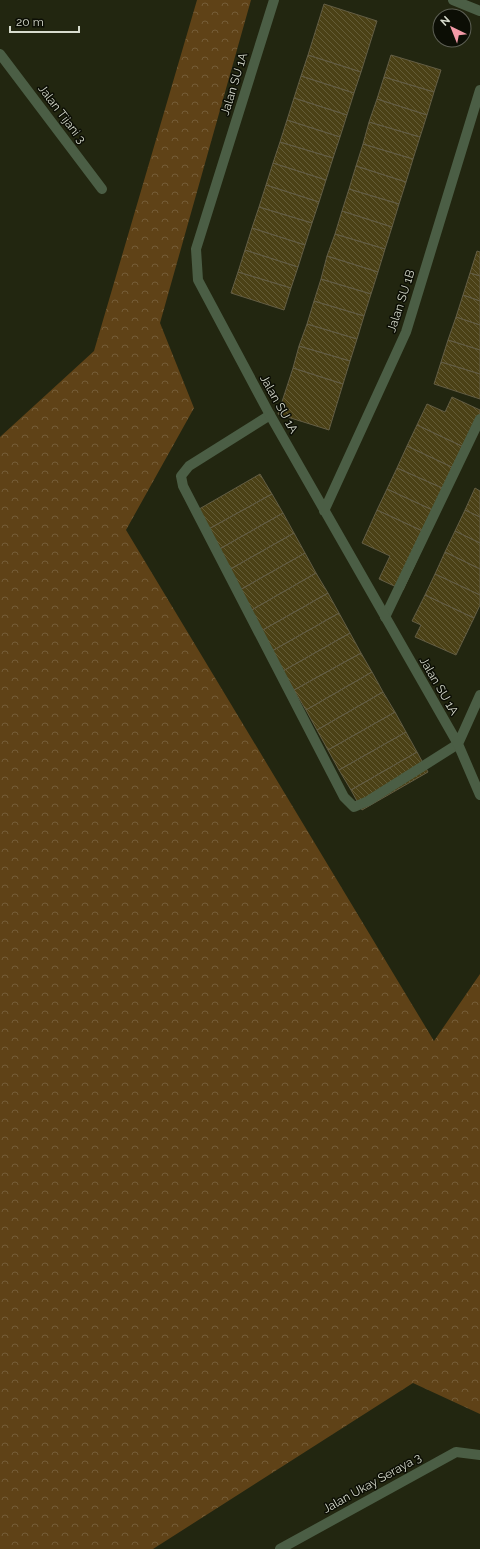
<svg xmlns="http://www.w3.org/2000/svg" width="480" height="1549" font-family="Raleway,sans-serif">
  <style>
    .forest { fill: url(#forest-crowns) }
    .building { fill: url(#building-back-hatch); stroke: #635d44 }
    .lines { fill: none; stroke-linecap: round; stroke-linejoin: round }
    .service { stroke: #4b5e45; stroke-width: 10 }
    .minor { stroke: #4b5e45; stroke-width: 10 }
    .labels { text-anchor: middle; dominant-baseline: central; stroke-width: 3; stroke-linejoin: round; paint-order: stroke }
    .street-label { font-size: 12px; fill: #d8dcce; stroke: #0c0e05 }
  </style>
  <defs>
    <pattern id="forest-crowns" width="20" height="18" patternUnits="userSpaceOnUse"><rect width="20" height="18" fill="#5f4217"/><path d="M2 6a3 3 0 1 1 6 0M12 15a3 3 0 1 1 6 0" fill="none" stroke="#755d38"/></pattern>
    <pattern id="building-back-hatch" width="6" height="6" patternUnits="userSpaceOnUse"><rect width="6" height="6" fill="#4b4116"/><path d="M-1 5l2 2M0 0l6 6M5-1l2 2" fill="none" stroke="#645c37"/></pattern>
  </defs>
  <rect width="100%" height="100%" fill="#222610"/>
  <path class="forest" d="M197,0H251L160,323L194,408L126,530L434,1041L480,974V1414L413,1383L153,1549H0V437L94,351Z"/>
  <path class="building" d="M324,4L377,21L361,72L308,55Z
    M308,55L361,72L354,93L301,76Z
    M391,55L441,70L434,92L384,77Z
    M301,76L354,93L347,115L294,98Z
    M384,77L434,92L427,115L377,99Z
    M294,98L347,115L340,137L287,120Z
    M377,99L427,115L420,137L369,122Z
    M287,120L340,137L333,158L280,142Z
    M369,122L420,137L413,159L363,144Z
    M280,142L333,158L326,180L273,163Z
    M363,144L413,159L406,182L356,166Z
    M273,163L326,180L319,202L266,185Z
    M356,166L406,182L399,204L349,189Z
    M266,185L319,202L312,223L259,207Z
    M349,189L399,204L392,227L342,211Z
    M259,207L312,223L305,245L252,228Z
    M342,211L392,227L385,249L335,234Z
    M252,228L305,245L298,267L245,250Z
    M335,234L385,249L378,272L327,256Z
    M245,250L298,267L291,288L238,272Z
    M477,251L480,252V276L470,273Z
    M327,256L378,272L371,294L321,279Z
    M238,272L291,288L284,310L231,293Z
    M470,273L480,276V301L463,295Z
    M321,279L371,294L364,316L314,301Z
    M463,295L480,301V325L456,317Z
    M314,301L364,316L357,339L307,324Z
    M456,317L480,325V350L448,340Z
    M307,324L357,339L350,361L299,346Z
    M448,340L480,350V374L441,362Z
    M299,346L350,361L343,384L293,368Z
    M441,362L480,374V399L434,384Z
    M293,368L343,384L329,430L278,414Z
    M452,397L480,410V423L468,449L417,425L427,404L445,412Z
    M417,425L468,449L458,470L407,446Z
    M407,446L458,470L449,491L397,468Z
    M397,468L449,491L439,513L387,489Z
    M260,474L272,494L205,531L194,512Z
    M475,488L480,491V517L465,510Z
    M387,489L439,513L429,534L377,510Z
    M272,494L283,513L216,551L205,531Z
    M377,510L429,534L403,590L379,579L390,556L362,543Z
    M465,510L480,517V543L455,531Z
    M283,513L294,533L227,571L216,551Z
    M455,531L480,543V569L445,552Z
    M294,533L305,553L238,591L227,571Z
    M445,552L480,569V595L435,574Z
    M305,553L316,573L250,611L238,591Z
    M316,573L328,593L261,631L250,611Z
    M435,574L480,595V605L474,618L425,595Z
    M328,593L339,613L272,651L261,631Z
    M425,595L474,618L456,655L415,637L421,625L412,621Z
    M339,613L350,633L283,671L272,651Z
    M350,633L361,653L294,690L283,671Z
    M361,653L372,672L306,710L294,690Z
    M372,672L383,692L317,730L306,710Z
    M383,692L395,712L328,750L317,730Z
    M395,712L406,732L339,770L328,750Z
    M406,732L417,752L351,790L339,770Z
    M417,752L428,772L362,810L351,790Z"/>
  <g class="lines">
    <path class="service" d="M270,415L189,466L181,476L183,486L344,797L354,807L368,801L458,744
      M385,617L480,419"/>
    <path class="minor" d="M274,0L196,249L198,280L270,415L458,744L480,795
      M453,0L480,11
      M0,54L102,189
      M324,511L406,332L480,90
      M458,744L480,695
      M280,1549L456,1452L480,1455"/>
  </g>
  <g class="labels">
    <g class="street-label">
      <text transform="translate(234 84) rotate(-73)">Jalan SU 1A</text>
      <text transform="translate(62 114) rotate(53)">Jalan Tijani 3</text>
      <text transform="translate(401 301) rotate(-72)">Jalan SU 1B</text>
      <text transform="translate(279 404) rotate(61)">Jalan SU 1A</text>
      <text transform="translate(439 686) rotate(60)">Jalan SU 1A</text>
      <text transform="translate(372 1483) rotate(-29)">Jalan Ukay Seraya 3</text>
    </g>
  </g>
  <g transform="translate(452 28) rotate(317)"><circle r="19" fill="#0c0e05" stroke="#5e6055"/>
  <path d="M0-3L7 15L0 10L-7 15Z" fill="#f39aa7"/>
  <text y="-6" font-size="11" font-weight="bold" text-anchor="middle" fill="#d8dcce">N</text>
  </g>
  <path d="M10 26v6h69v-6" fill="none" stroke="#d8dcce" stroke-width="2"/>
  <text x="16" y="26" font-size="12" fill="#d8dcce" stroke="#0c0e05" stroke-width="3" paint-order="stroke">20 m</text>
</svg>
